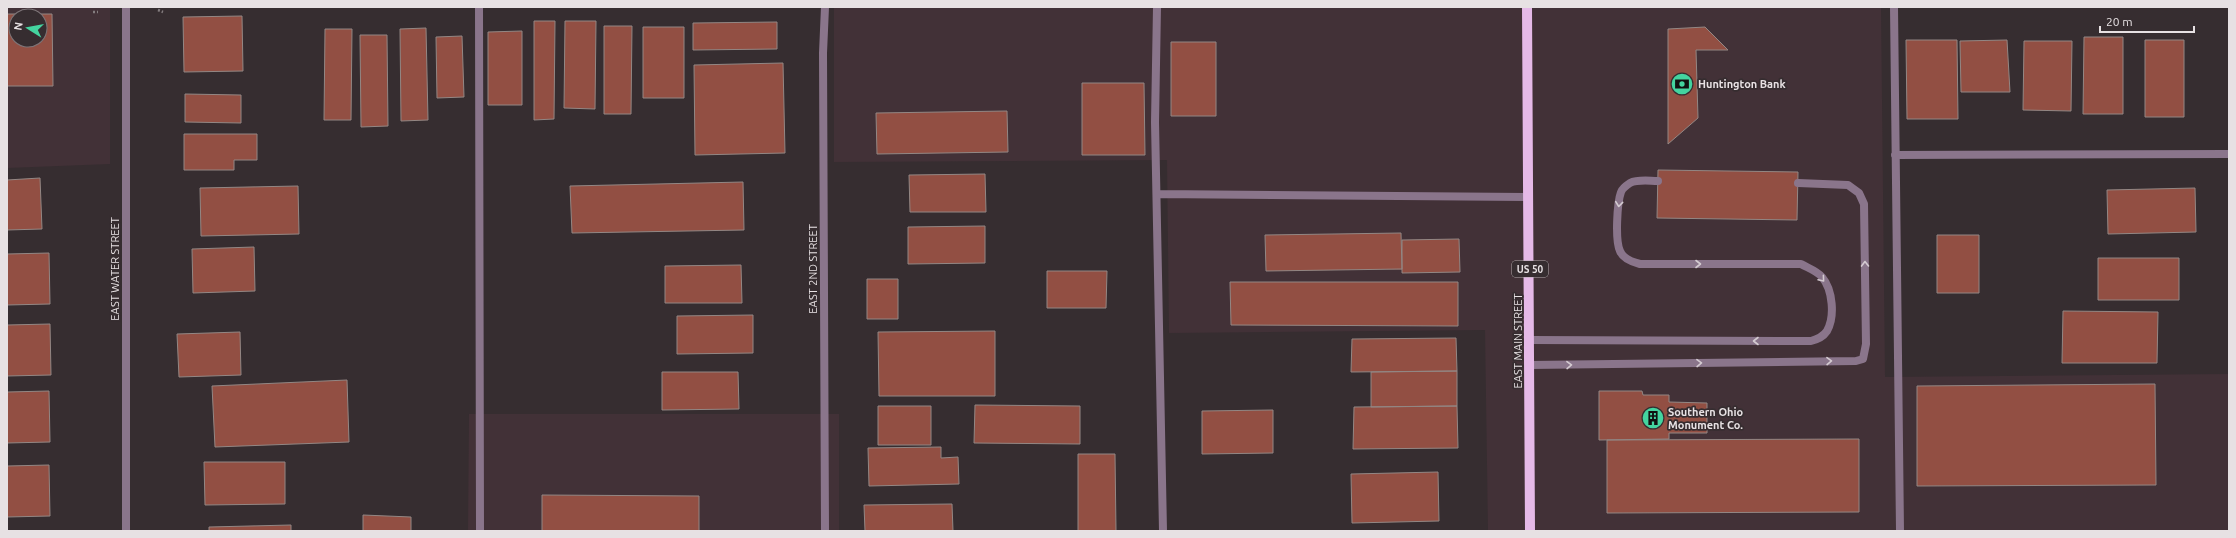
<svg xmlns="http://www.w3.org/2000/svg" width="2236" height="538" font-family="Ubuntu,sans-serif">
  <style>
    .built { fill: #423137; fill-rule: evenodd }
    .building { fill: #924f43; stroke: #938784; fill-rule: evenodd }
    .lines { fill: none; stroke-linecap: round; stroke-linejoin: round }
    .path { stroke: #847d7f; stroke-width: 2.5; stroke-dasharray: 2 2; stroke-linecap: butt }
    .service { stroke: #8a758b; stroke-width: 8 }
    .minor { stroke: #8a758b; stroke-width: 8 }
    .primary { stroke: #e5b9e7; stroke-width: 10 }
    .oneway { stroke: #d4cbd1 }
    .labels { text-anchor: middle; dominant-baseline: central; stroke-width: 3.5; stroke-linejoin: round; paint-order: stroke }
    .shield { fill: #362d30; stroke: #b2abad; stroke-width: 1 }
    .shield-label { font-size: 10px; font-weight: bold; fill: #e7e1e3 }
    .poi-label { font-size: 11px; font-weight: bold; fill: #e7e1e3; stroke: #362d30; text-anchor: start }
    .street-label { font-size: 11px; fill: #e7e1e3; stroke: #362d30 }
  </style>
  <rect width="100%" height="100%" fill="#362d30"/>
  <path class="built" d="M7,7H110V164L7,168ZM16,16H40V40H16Z
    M834,7H1881L1885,377L2229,374V531H1488L1485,330L1169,333L1167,160L834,162Z
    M469,414H839V531H468Z"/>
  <path class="building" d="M7,14H52L53,86H7ZM16,16H40V40H16Z
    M242,16L243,71L184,72L183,17Z
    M534,21H555L554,119L534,120Z
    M565,21H596L595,109L564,108Z
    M777,22V49L693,50V23Z
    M604,26H632L631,114H604Z
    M643,27H684V98H643Z
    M1705,27L1728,50H1696L1698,118L1668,144V29Z
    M426,28L428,120L401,121L400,29Z
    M325,29H352L351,120H324Z
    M522,31V105H488V32Z
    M360,35H387L388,126L361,127Z
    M462,36L464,97L437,98L436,37Z
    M2084,37H2123V114H2083Z
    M1906,40H1957L1958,119H1907Z
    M2007,40L2010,92H1961L1960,41Z
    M2145,40H2184V117H2145Z
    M2024,41H2072L2071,111L2023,110Z
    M1171,42H1216V116H1171Z
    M783,63L785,153L695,155L694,65Z
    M1082,83H1144L1145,155H1082Z
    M185,94L241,95V123L185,122Z
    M1007,111L1008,152L877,154L876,113Z
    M184,134H257V160H234V170H184Z
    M1658,170L1798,172L1797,220L1657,218Z
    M985,174L986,212H910L909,175Z
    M40,178L42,229L7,230V180Z
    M743,182L744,230L572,233L570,186Z
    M298,186L299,234L201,236L200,188Z
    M2195,188L2196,232L2108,234L2107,190Z
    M985,226V263L908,264V227Z
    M1401,233L1402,269L1266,271L1265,235Z
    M1937,235H1979V293H1937Z
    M1459,239L1460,272L1402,273V240Z
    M254,247L255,291L193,293L192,249Z
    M49,253L50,304L7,305V254Z
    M2098,258H2179V300H2098Z
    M741,265L742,303H665V266Z
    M1047,271H1107L1106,308H1047Z
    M867,279H898V319H867Z
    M1230,282H1458V326L1231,325Z
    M2063,311L2158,312L2157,363H2062Z
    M753,315V353L677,354V316Z
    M50,324L51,375L7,376V325Z
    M995,331V396H879L878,332Z
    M240,332L241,375L179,377L177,334Z
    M1456,338L1457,371L1351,372L1352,339Z
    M1457,371V406L1371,407V372Z
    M662,372H738L739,409L662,410Z
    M347,380L349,442L215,447L212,386Z
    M2155,384L2156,485L1917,486V386Z
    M49,391L50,442L7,443V392Z
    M1599,391H1642L1643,395H1669V402L1707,403V433H1669V439L1599,440Z
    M975,405L1080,406V444L974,443Z
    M878,406H931V445H878Z
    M1457,406L1458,448L1353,449L1354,407Z
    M1273,410V453L1202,454V411Z
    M1859,439V512L1607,513V440Z
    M941,447V458L958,457L959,484L869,486L868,448Z
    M1078,454H1115L1116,531H1078Z
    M204,462H285V504L205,505Z
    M49,465L50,516L7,517V466Z
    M1438,472L1439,521L1352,523L1351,474Z
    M542,495L699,496V531H542Z
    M952,504L953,531H865L864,505Z
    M363,515L411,517V531H363Z
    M291,525V531H209V527Z"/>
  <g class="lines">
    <path class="path" d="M158,10L163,12
      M93,12H98"/>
    <path class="service" d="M479,7L480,531
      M1157,7L1155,122L1163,531
      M1894,7L1900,531
      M1895,155L2229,154
      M1157,194L1529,197
      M1530,340L1811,341C1818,339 1823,337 1827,331C1835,317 1833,290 1822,277C1817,271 1808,268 1801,264H1640C1632,262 1623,259 1620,251C1615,241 1617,203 1621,192C1622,189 1627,185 1630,183C1638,179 1649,181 1658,181
      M1530,365L1856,361L1863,359L1866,344L1864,204L1859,193L1848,185L1798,183"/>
    <path class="minor" d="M825,7L823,53L825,531
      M126,531V7"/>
    <path class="primary" d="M1527,7L1530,531"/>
  </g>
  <defs><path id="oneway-chevron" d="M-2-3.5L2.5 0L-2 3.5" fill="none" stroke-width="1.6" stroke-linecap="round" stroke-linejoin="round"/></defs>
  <g class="oneway">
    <use href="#oneway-chevron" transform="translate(1619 204) rotate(96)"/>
    <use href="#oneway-chevron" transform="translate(1698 264)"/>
    <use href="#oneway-chevron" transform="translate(1865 264) rotate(-91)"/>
    <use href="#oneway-chevron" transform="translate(1822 279) rotate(50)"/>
    <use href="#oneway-chevron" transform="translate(1756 341) rotate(-180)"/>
    <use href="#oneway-chevron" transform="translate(1829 361) rotate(-1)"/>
    <use href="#oneway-chevron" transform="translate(1699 363) rotate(-1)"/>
    <use href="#oneway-chevron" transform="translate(1569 365) rotate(-1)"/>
  </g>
  <defs>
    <g id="bank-disc" transform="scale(1.15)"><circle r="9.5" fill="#44d49f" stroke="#362d30"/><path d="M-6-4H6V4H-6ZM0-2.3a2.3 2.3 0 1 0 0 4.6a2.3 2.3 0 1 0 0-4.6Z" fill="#111"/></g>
    <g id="building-disc" transform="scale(1.15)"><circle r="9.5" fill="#44d49f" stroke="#362d30"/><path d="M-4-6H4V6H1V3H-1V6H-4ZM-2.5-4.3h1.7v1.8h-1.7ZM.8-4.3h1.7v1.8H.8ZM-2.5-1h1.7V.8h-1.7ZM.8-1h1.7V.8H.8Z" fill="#111"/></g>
  </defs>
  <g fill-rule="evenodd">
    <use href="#bank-disc" x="1682" y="84"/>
    <use href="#building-disc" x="1653" y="418"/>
  </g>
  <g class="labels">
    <rect class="shield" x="1512" y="261" width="36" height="16" rx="3"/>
    <g class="shield-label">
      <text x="1530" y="269">US 50</text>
    </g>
    <g class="poi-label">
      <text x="1698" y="84">Huntington Bank</text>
      <text x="1668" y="412">Southern Ohio<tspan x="1668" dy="13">Monument Co.</tspan></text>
    </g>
    <g class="street-label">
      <text transform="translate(115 269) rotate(-90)">EAST WATER STREET</text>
      <text transform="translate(813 269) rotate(-90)">EAST 2ND STREET</text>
      <text transform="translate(1518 341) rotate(-90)">EAST MAIN STREET</text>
    </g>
  </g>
  <rect width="2236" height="538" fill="none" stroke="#e7e1e3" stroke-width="16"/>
  <g transform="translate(28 28) rotate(281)"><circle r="19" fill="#362d30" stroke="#7d7578"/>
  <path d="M0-3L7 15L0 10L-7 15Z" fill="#44d49f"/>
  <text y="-6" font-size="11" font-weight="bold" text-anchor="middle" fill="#e7e1e3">N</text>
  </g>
  <path d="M2100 26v6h94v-6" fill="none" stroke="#e7e1e3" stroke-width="2"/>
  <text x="2106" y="26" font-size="12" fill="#e7e1e3" stroke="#362d30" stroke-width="3" paint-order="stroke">20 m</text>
</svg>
